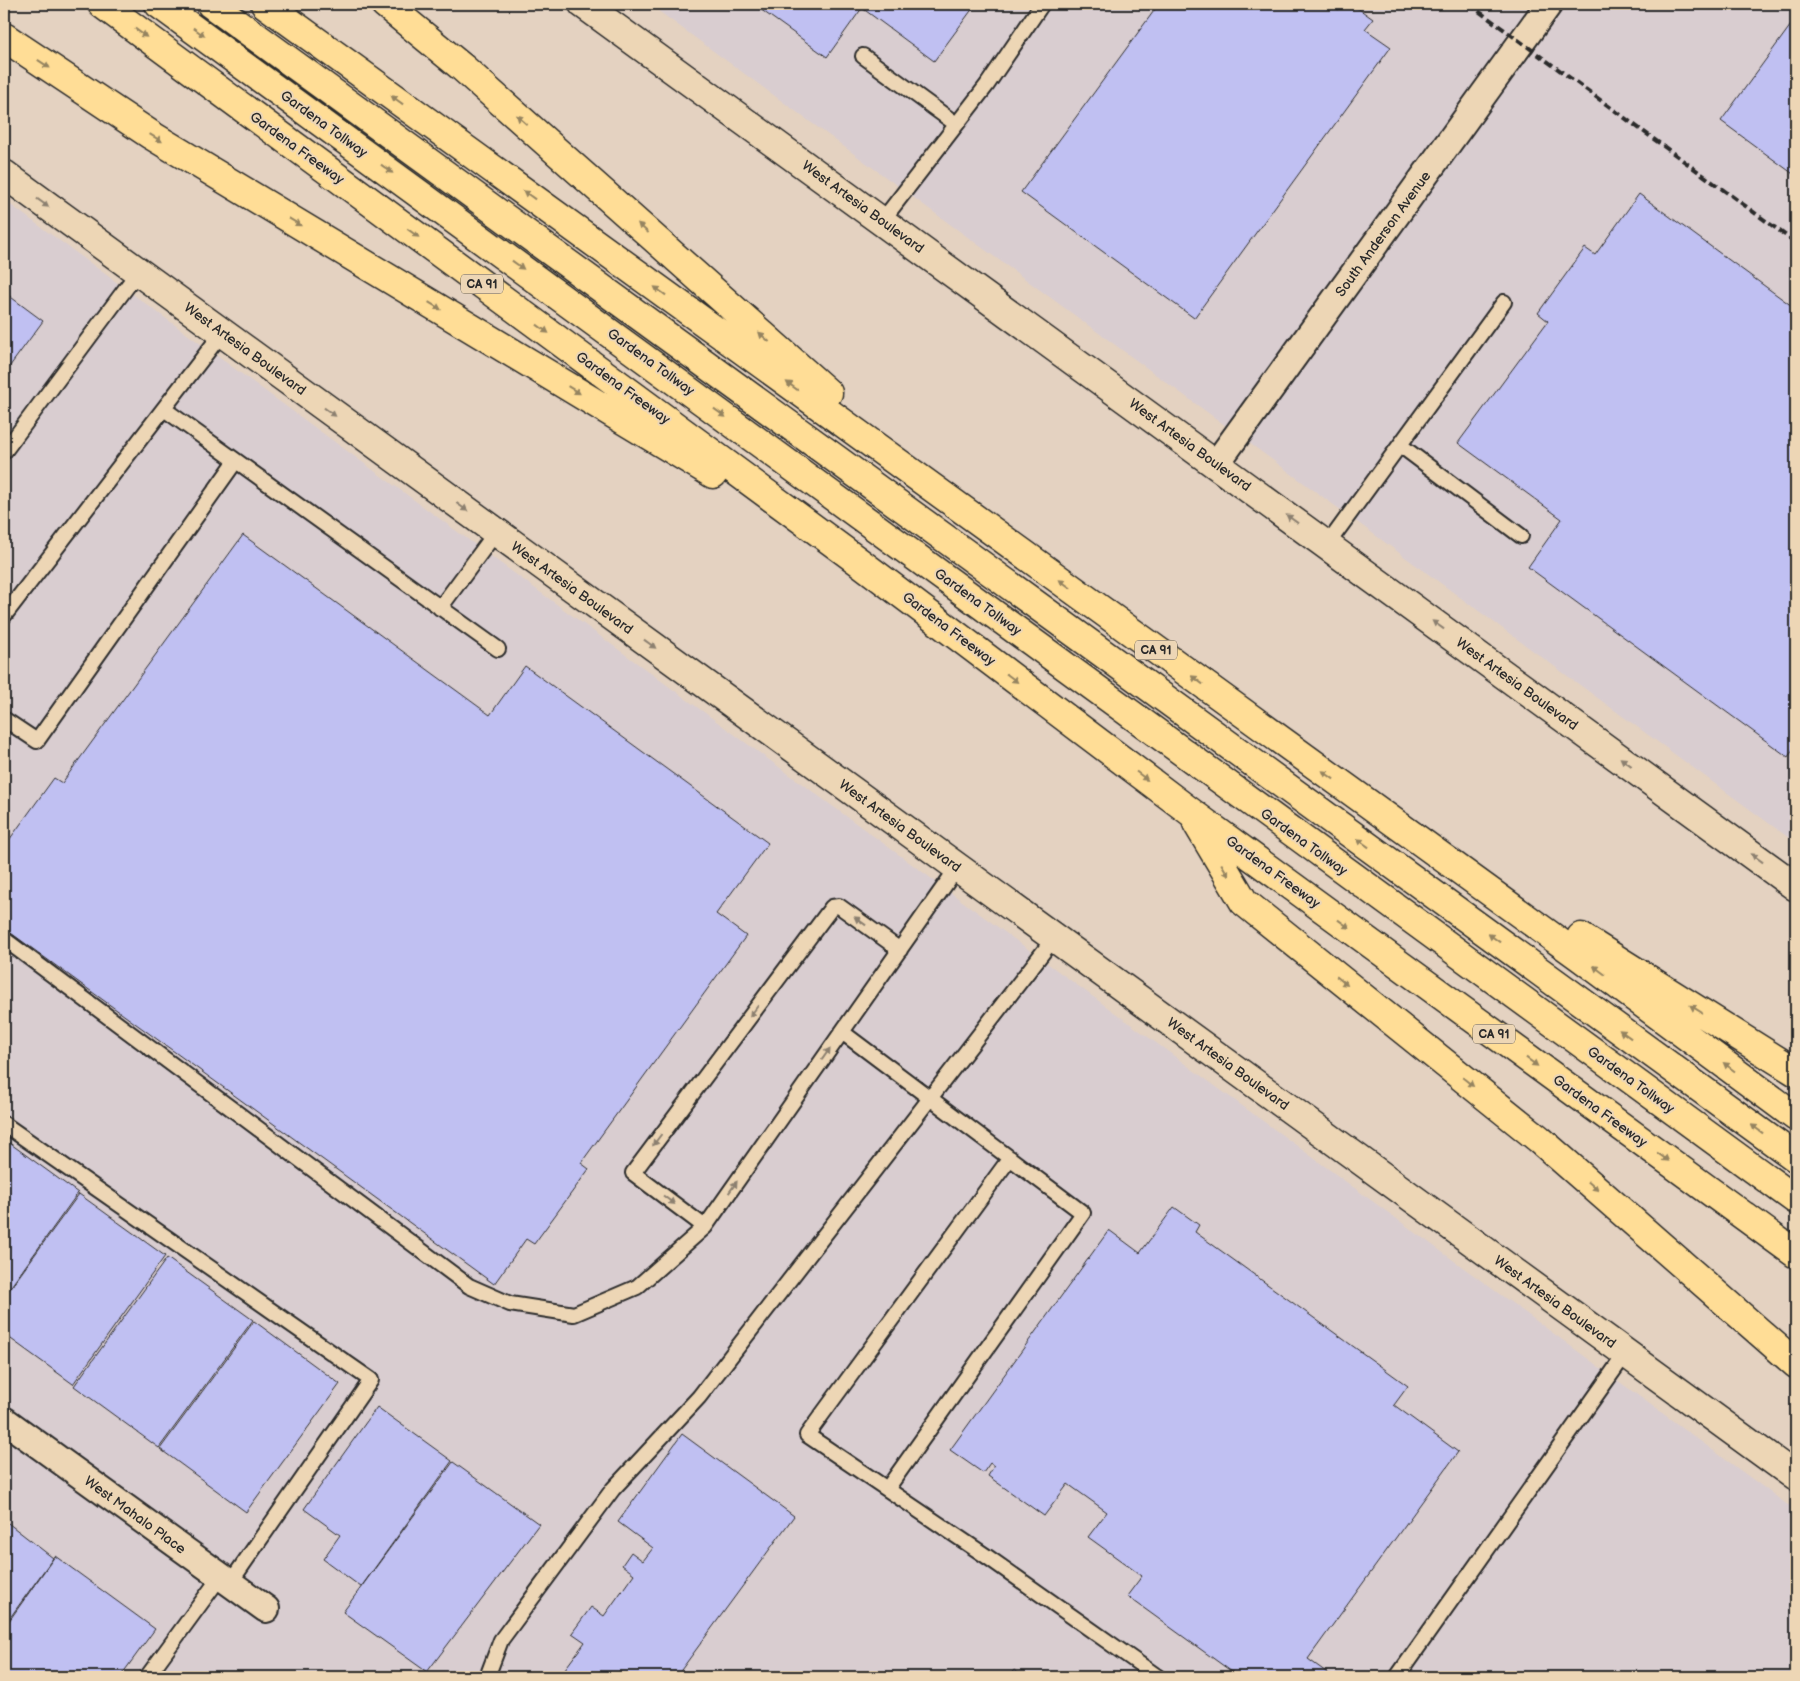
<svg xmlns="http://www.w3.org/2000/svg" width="1800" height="1681" font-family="'Balsamiq Sans',sans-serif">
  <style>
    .built { fill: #d9cdd0 }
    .building { fill: #c0c0f2; stroke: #2b2b2b }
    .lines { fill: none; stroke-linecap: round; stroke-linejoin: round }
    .lane-casing { stroke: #2b2b2b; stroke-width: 18 }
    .street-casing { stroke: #2b2b2b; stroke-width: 30 }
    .secondary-casing { stroke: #2b2b2b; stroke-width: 31 }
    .highway-casing { stroke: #2b2b2b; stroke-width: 31 }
    .lane { stroke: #edd6b5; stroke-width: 14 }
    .street { stroke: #edd6b5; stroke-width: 26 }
    .secondary { stroke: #edd6b5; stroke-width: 28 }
    .highway { stroke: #ffdd96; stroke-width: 28 }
    .rail { stroke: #2b2b2b; stroke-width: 4; stroke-dasharray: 8 4; stroke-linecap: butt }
    .oneway { fill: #958460 }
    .oneway2 { fill: #8c8070 }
    .labels { text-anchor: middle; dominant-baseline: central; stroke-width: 4; stroke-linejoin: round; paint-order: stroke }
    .shield { fill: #edd6b5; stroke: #655e54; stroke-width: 1 }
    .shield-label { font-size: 12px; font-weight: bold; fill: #2b2b2b }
    .street-label { font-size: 14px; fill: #2b2b2b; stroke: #edd6b5 }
  </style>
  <rect width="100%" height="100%" fill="#e4d2c1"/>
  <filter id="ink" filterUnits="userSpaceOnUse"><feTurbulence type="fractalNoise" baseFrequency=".02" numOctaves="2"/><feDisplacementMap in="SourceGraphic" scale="10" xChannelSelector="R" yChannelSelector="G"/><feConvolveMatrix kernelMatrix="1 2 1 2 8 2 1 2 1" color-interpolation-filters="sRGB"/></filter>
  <g filter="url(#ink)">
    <path class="built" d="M649,4H1796V843Z
      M4,200L1796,1511V1677H4Z"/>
    <path class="building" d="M753,4H976L934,61L862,8L827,57Z
      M1159,4H1330L1339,10L1344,4H1352L1373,19L1365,29L1391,47L1194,318L1021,192Z
      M1796,18V176L1721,121Z
      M1639,194L1796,309V745L1788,757L1528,567L1562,519L1458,443L1548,321L1538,313L1585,248L1595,255Z
      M4,292L43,321L4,374Z
      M243,535L490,715L525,666L768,843L716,914L746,936L581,1163L589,1169L534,1244L526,1239L494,1284L4,928V863L6,859L4,857V847L54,778L62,783Z
      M4,1139L78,1193L4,1296Z
      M79,1194L165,1256L73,1384L4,1334V1297Z
      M1174,1207L1199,1225L1195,1232L1408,1386L1394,1405L1458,1452L1308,1659L1333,1677H1239L1127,1596L1142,1576L1088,1537L1107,1512L1068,1484L1044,1516L988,1476L994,1466L990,1463L983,1473L950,1450L1109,1230L1140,1253Z
      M167,1258L253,1320L159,1448L74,1386Z
      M254,1321L340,1384L246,1512L160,1449Z
      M377,1407L452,1461L361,1587L323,1559L340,1535L304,1509Z
      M682,1434L794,1516L676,1677H559L585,1642L572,1633L591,1607L604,1616L634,1574L622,1565L631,1552L643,1561L653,1548L618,1522Z
      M453,1462L539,1524L427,1672L343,1612Z
      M4,1520L53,1558L4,1626Z
      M55,1556L155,1629L120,1677H4V1628Z
      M1014,1670L1024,1677H1008Z"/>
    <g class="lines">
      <g class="lane-casing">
        <path id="lane" d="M863,56L956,124
          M882,221L987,85L1042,4
          M164,409L498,649
          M1400,445L1521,536
          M4,452L138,272
          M1327,545L1504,302
          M440,608L496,532
          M4,616L222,333
          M4,719L37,741L235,462
          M4,939L469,1286L510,1304L574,1314L637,1287L705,1227L957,868
          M842,1032L1083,1213L887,1489
          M4,1124L371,1380L230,1583
          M1010,1158L807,1435L989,1558L1158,1677
          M705,1227L633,1173L832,907L839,906L900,950
          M147,1677L220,1577
          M487,1677L501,1640L613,1489L699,1397L1054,938
          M1397,1677L1626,1353"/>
      </g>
      <g class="street-casing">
        <path id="street" d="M1216,464L1549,4
          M4,1420L266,1609"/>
      </g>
      <g class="secondary-casing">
        <path id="secondary" d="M583,4L1796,887
          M4,174L1796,1477"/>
      </g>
      <g class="highway-casing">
        <path id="highway" d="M102,4L862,564L1192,813L1796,1254
          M159,4L1796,1200
          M211,4L1796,1158
          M265,4L1580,957L1796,1117
          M385,4L463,68L828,393
          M4,37L151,135L713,474
          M1197,823L1244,902L1539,1139L1796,1364
          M1581,937L1796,1072"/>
      </g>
      <use href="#lane" class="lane"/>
      <use href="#street" class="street"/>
      <use href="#secondary" class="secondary"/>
      <use href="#highway" class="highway"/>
      <path class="rail" d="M1469,4L1796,243"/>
    </g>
    <defs><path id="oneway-solid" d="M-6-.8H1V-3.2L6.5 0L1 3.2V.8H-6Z" transform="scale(1.25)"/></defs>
    <g class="oneway">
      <use href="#oneway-solid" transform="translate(199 32) rotate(36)"/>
      <use href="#oneway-solid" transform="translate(141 33) rotate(36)"/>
      <use href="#oneway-solid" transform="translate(44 64) rotate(34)"/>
      <use href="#oneway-solid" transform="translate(397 100) rotate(-144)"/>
      <use href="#oneway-solid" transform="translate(522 120) rotate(-138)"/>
      <use href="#oneway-solid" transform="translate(156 138) rotate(31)"/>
      <use href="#oneway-solid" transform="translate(387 169) rotate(36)"/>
      <use href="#oneway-solid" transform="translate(529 195) rotate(-144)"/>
      <use href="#oneway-solid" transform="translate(295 222) rotate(31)"/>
      <use href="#oneway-solid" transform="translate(643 228) rotate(-138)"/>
      <use href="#oneway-solid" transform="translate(413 233) rotate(36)"/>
      <use href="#oneway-solid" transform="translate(518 265) rotate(36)"/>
      <use href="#oneway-solid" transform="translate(660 291) rotate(-144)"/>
      <use href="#oneway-solid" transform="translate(435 306) rotate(31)"/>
      <use href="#oneway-solid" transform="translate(543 329) rotate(36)"/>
      <use href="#oneway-solid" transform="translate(764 337) rotate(-138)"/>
      <use href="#oneway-solid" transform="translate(792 386) rotate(-144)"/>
      <use href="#oneway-solid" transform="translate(574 390) rotate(31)"/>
      <use href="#oneway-solid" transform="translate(720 413) rotate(36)"/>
      <use href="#oneway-solid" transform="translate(1065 584) rotate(-144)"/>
      <use href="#oneway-solid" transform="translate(1012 678) rotate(37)"/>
      <use href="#oneway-solid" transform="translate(1197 680) rotate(-144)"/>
      <use href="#oneway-solid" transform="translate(1328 775) rotate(-144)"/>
      <use href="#oneway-solid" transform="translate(1142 776) rotate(37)"/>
      <use href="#oneway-solid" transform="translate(1363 843) rotate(-144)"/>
      <use href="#oneway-solid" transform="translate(1225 870) rotate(60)"/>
      <use href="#oneway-solid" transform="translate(1344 924) rotate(36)"/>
      <use href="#oneway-solid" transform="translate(1494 938) rotate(-144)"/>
      <use href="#oneway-solid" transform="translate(1599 970) rotate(-143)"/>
      <use href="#oneway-solid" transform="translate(1342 981) rotate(39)"/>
      <use href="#oneway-solid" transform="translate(1696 1009) rotate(-148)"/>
      <use href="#oneway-solid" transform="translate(1625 1034) rotate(-144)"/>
      <use href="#oneway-solid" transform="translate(1532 1062) rotate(36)"/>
      <use href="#oneway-solid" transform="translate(1729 1067) rotate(-143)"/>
      <use href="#oneway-solid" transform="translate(1468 1082) rotate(39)"/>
      <use href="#oneway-solid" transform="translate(1757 1129) rotate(-144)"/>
      <use href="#oneway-solid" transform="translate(1663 1157) rotate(36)"/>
      <use href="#oneway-solid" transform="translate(1593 1186) rotate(41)"/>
    </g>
    <g class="oneway2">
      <use href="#oneway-solid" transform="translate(43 203) rotate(36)"/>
      <use href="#oneway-solid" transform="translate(330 412) rotate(36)"/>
      <use href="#oneway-solid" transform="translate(462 507) rotate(36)"/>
      <use href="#oneway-solid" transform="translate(1292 519) rotate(-144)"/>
      <use href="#oneway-solid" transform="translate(1438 625) rotate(-144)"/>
      <use href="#oneway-solid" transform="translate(650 644) rotate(36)"/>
      <use href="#oneway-solid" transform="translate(1626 762) rotate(-144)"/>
      <use href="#oneway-solid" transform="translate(1757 858) rotate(-144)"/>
      <use href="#oneway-solid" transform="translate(860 921) rotate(-144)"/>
      <use href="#oneway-solid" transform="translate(754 1011) rotate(127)"/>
      <use href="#oneway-solid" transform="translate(826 1054) rotate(-55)"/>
      <use href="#oneway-solid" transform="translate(657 1140) rotate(127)"/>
      <use href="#oneway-solid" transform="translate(733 1187) rotate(-55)"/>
      <use href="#oneway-solid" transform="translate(669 1200) rotate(37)"/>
    </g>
  </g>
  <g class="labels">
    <g class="shield">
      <rect x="461" y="274.5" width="42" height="19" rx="4"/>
      <rect x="1135" y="640.5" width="42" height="19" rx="4"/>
      <rect x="1473" y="1024.5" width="42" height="19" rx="4"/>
    </g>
    <g class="shield-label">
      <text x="482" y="284">CA 91</text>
      <text x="1156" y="650">CA 91</text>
      <text x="1494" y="1034">CA 91</text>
    </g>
    <g class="street-label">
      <text transform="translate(324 124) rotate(36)">Gardena Tollway</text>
      <text transform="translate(297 148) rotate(36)">Gardena Freeway</text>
      <text transform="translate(863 207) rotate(36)">West Artesia Boulevard</text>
      <text transform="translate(1383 234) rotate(-54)">South Anderson Avenue</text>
      <text transform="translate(245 349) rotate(36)">West Artesia Boulevard</text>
      <text transform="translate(651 362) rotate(36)">Gardena Tollway</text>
      <text transform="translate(623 388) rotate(36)">Gardena Freeway</text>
      <text transform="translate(1190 445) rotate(36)">West Artesia Boulevard</text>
      <text transform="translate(572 588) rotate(36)">West Artesia Boulevard</text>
      <text transform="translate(978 602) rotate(36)">Gardena Tollway</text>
      <text transform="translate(949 629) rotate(37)">Gardena Freeway</text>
      <text transform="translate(1517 684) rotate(36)">West Artesia Boulevard</text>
      <text transform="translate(900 826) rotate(36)">West Artesia Boulevard</text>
      <text transform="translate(1304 842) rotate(36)">Gardena Tollway</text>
      <text transform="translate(1273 872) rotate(36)">Gardena Freeway</text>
      <text transform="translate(1228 1064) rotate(36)">West Artesia Boulevard</text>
      <text transform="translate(1631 1080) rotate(36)">Gardena Tollway</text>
      <text transform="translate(1600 1111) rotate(36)">Gardena Freeway</text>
      <text transform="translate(1555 1302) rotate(36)">West Artesia Boulevard</text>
      <text transform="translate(135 1515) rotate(36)">West Mahalo Place</text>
    </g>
  </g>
  <rect width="1800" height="1681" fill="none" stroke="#edd6b5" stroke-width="20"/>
  <rect x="10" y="10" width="1780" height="1661" fill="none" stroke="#2b2b2b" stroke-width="2" filter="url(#ink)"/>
</svg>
